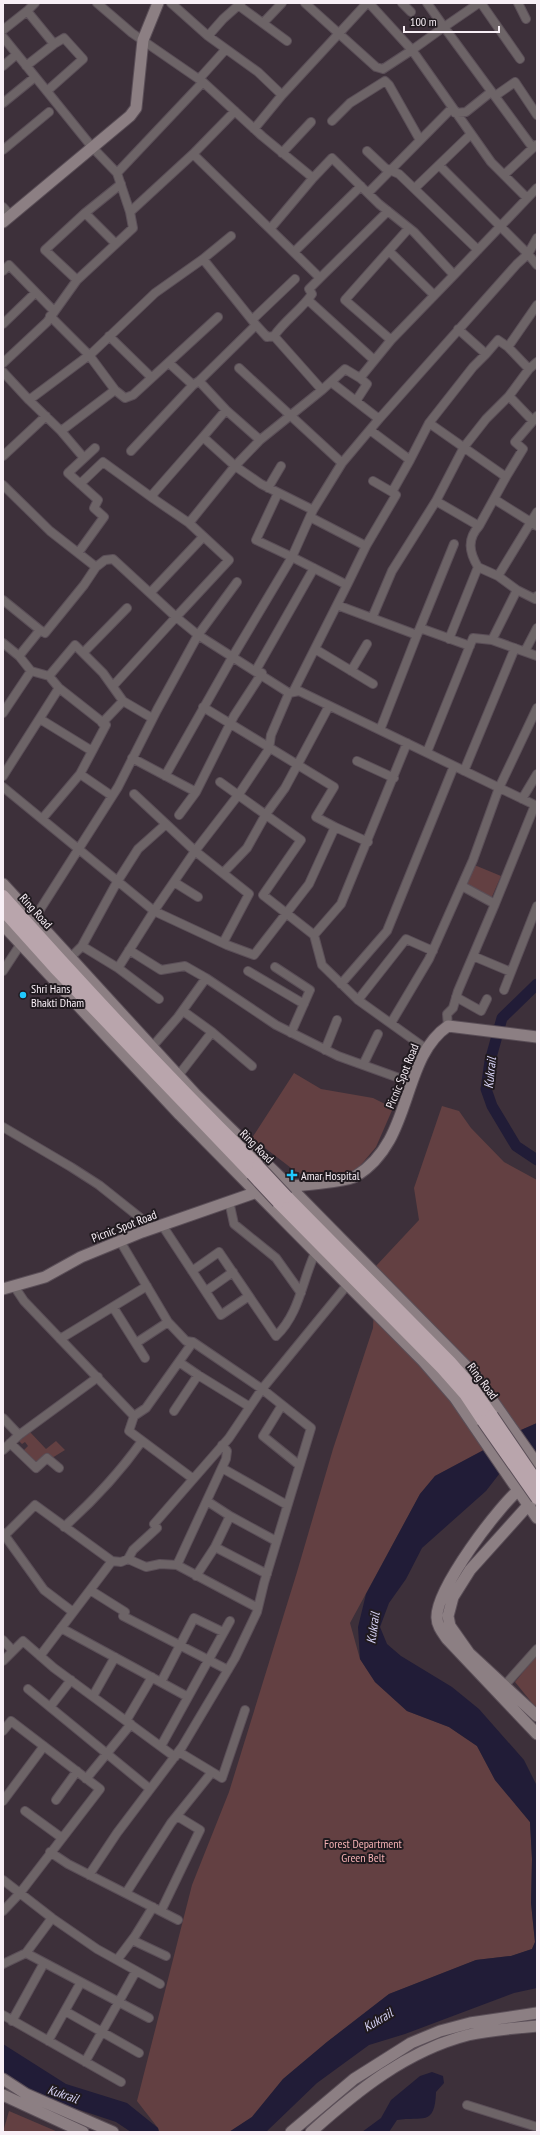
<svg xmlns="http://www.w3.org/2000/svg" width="540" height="2135" font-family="'PT Sans Narrow',sans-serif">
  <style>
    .green { fill: #634042 }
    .water { fill: #211c37 }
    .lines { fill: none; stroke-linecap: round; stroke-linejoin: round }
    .river { stroke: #211c37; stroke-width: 11 }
    .street-casing { stroke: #5b4f58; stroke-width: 10 }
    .secondary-casing { stroke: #5b4f58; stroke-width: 13 }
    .highway-casing { stroke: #5b4f58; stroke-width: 14 }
    .street { stroke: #6d6467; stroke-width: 8 }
    .secondary { stroke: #8c7f83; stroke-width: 11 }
    .highway { stroke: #b9a5ac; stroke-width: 12 }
    .highway-bridge-casing { stroke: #5b4f58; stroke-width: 14; stroke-linecap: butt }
    .highway-bridge { stroke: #b9a5ac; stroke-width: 12 }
    .poi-dot { fill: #20c9fd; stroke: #201a1f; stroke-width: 1.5 }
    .labels { text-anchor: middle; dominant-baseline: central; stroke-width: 4; stroke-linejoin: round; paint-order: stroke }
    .street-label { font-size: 12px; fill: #f8eff6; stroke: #201a1f }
    .poi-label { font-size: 12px; fill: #f8eff6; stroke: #201a1f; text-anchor: start }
    .park-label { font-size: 12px; fill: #f4b0b3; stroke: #201a1f }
    .water-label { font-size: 13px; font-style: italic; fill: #d7d3f6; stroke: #201a1f }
  </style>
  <rect width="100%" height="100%" fill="#3d303a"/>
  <path class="green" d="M472,864L501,876L491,899L462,886Z
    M294,1073L321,1089L373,1098L393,1108L376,1147L360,1166L347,1176L315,1180L295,1171L252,1138Z
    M442,1106L459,1111L471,1128L504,1162L537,1180V1423L521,1430L435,1476L420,1494L350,1623L360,1659L375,1682L407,1711L449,1727L477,1746L495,1780L530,1822L532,1859L531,1903L535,1942L532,1949L511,1956L476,1960L389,1994L327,2042L283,2079L252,2117L229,2132H159L158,2128L137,2101L192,1885L229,1792L297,1572L333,1449L373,1328L376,1266L419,1220L414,1188Z
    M30,1432L46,1449L56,1441L65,1450L52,1458L47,1454L37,1464L23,1451L28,1446L25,1442L22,1444L19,1441Z
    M537,1655V1709L515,1682Z
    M9,2111L58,2132H3Z"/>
  <path class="water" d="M537,1423V1452L500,1473L486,1491L422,1548L406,1579L389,1603L380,1627L387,1644L401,1656L452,1687L479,1709L524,1760L537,1786V1988L514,1993L405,2034L369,2045L317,2083L266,2132H229L252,2117L283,2079L327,2042L389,1994L476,1960L511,1956L532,1949L535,1942L531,1903L532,1859L530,1822L495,1780L477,1746L449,1727L407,1711L375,1682L360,1659L358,1627L366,1594L420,1494L435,1476L521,1430Z
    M3,2044L66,2084L127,2103L158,2128L159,2132H131L116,2122L68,2106L36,2093L3,2074Z
    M432,2072L443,2076L444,2083L436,2092C435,2127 422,2116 397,2120L389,2132H362L381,2118L391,2100L420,2076Z"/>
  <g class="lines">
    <path class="river" d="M537,984L502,1018L490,1061L486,1089L492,1106L516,1146L537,1160"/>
    <g class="street-casing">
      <path id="street" d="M171,3L208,36L258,72L282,95L254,129
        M305,3L376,67L383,69L412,50L369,3
        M402,3L411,12
        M427,3L444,27L412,50L491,162L527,198
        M479,3L444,27L533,148
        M481,3L520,59
        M518,3L526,19
        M238,5L287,41
        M263,23L282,3
        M3,30L27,11
        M208,36L223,19L241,3
        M3,37L92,147L117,173L130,212L193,154L270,229L313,178L262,136L203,82L132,33L97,3
        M3,66L17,54
        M26,66L54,44L27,11L35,3
        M199,79L226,49
        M47,91L83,59L64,38L54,44
        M282,95L367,3
        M495,96L515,82L537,115
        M3,103L35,77
        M455,113L466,112L491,92
        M332,121L350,103L385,81L389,85L420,140
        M3,150L49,112
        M367,151L385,168L399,174L478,250
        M282,153L311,122
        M193,154L235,111
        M439,165L528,254L537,238
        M117,173L203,82
        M504,175L536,145
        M415,188L471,134
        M368,193L452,108
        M3,207L10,215
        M85,213L116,244
        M270,229L320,278L388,211
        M389,251L434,295
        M294,252L361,186
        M203,259L231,236
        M3,271L9,265L54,311
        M454,275L537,188
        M77,280L45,250L85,213L121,184
        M308,300L374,360
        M50,316L89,355L115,390L125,398L133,395L218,317
        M252,320L295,279
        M3,324L35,293
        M256,325L267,337L274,336L322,390
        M458,329L486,354L498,340L508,347L537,305
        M109,336L151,377
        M274,336C285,320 302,309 312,294L309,289L320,278
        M391,340L345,300L409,228
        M508,347L529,369L509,396L533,421L537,416
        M3,363L47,322L77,280L133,228L130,212
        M169,363L193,385
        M239,368L342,463
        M529,369L537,362
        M3,372L29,400L92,353L155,293L203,259L256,325L199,381L226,410L260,440L235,466L189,523L229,560L176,617L198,635L157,710L118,787L34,919
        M29,400L61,431L84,458
        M356,401L367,384L360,378
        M226,410L203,437L235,466L261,484L313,510L342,463L379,419L331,382
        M379,419L517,264L528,254L537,265
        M429,423L473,367L486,354
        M61,431L115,390
        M260,440L322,390L345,369L360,378L391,340L454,275L414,232L379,204L332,158L313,178
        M131,451L193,385L199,381
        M3,456L46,416
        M506,477L523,449L515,442L533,421
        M373,481L392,492
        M80,484L103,462L154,499
        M3,485L50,531L96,567L84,585L45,633L40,630
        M268,488L281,466
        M494,499L537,526
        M436,501L464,447L486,419L509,396
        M313,510L292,557L347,585L366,546L396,495L392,492L410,460L370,430
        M310,517L366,546
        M189,523L154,499L153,494L203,437
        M78,553L104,517L94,508L98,500L68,473L95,448
        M96,567L105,560L113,559L176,617L113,686
        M478,567L498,576
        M237,582L198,635L289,693L299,691L537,806
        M517,590L498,576L537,512
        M150,593L203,537
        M3,600L40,630L19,656L31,671L49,676
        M337,605L417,635L380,730
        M372,618L392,571L436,501L479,526L506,477L429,423L410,460
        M420,628L470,646
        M417,635L454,544
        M449,639L478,567C469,552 467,539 479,526
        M492,640L537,656
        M3,643L19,656
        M315,649L373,684
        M525,651L537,628
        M83,653L127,608
        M256,670L314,568
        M351,671L367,644
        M59,688L106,725L80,774
        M293,692L347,585
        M203,707L334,787L316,817L335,827
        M3,713L31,671
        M40,719L92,751
        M102,723L123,701
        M407,743L341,904L314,935L322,965L358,1000L425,1048
        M427,752L473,638L492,640L517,590L535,599L537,596
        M132,758L196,792L234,716L262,673
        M357,761L394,778
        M464,771L515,648
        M3,776L59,688L49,676L75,645L103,673L123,701L152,718
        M165,776L233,656L292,557L256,540L278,493
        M220,782L301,840L263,895L314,935
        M3,787L154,911L195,851L249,894L223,943
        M134,794L195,851L239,794L269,749L271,735L289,693
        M522,799L537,774
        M179,815L196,792
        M42,819L80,774L112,796
        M224,872L247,848L266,814L285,788L329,706
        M174,882L198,897
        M462,886L495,904L535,805
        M82,946L117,882L138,849L166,824
        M129,950L161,970L185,966L206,978
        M473,956L511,972
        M70,958L82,946L118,968L154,911L227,945L254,955L309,884L335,827L368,842
        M275,967L310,990L291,1033
        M118,968L159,999
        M3,971L20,945
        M248,971L304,1004
        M341,984L387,931L454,766
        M504,990L537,906
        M456,997L481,1011L487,999
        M358,1000L406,939L433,951
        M183,1011L212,1032L252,1066
        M391,1023L429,959L473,860L499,788L537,708
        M448,1026L447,1014L453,1008L458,991L495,904
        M152,1047L178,1017L206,978L276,1025L338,1056L413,1083
        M325,1050L337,1020
        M363,1065L378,1034
        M178,1076L212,1032
        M3,1127L71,1167L99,1185L153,1228
        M229,1201L234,1224L276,1258L301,1293
        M162,1225L221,1315L249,1296
        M192,1271L219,1252L276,1336C300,1313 302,1280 316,1251
        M14,1286L24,1301L134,1416
        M206,1291L233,1272
        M113,1307L145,1358
        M60,1339L147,1286
        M136,1343L168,1322
        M179,1362L198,1375
        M282,1405L263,1436L299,1465
        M174,1411L198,1375L250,1407
        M3,1418L19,1435
        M10,1443L36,1468L47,1458L59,1468
        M3,1450L19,1435L98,1377
        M222,1468L287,1505
        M192,1478L129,1431L134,1416L146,1408L193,1342
        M230,1516L276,1541
        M64,1527C93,1501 120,1472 142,1441
        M3,1533L44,1590L73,1612
        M5,1535L35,1505L112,1561L121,1562L128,1559L146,1567L160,1564L177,1565L258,1608
        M215,1547L267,1574
        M128,1559L133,1550L157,1528L154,1524L229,1438L262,1389L348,1284
        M177,1565L226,1459L227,1451L222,1445
        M196,1576L215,1547L230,1516L207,1501
        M90,1590L125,1612L123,1616L228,1670
        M61,1628L188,1697
        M3,1640L13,1651
        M40,1656L112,1561
        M3,1661L23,1641L54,1668L175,1757
        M161,1682L194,1618L223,1632
        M505,1685L537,1649
        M28,1689L150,1789
        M93,1696L115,1657
        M50,1707L71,1680
        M126,1721L152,1677
        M3,1731L11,1721L100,1789L20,1893L3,1911
        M161,1746L230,1621
        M179,1752L222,1778L245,1710
        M86,1779L131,1724
        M56,1800L77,1771
        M3,1801L44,1746
        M25,1811L62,1838
        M50,1852L68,1864L178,1920
        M89,1875L117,1833L182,1747L235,1658L257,1612L264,1583L311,1428L262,1389L193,1342L186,1341L168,1322L120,1241
        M3,1880L52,1918L97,1949L160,1984
        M126,1893L171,1823L212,1772
        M161,1911L200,1830L177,1816
        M132,1940L166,1956
        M26,1953L149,2018
        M117,1960L135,1936L153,1907
        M3,1964L26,1953L52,1918
        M65,2011L139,2053
        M3,2015L121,2082
        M12,2021L44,1963
        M48,2041L81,1982
        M85,2062L136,1971
        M467,2105L537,2127"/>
    </g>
    <g class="secondary-casing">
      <path id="secondary" d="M3,222L130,116L136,108L143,40L158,3
        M3,884L196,1095L289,1186L473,1373L537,1464
        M3,925L180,1115L423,1361L455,1398L537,1518
        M284,1187C298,1185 347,1182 356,1176C414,1141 400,1059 448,1026L537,1037
        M3,1289L45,1277L81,1257L142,1232L263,1190
        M522,1487C500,1504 435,1590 437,1618C437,1626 443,1633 447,1639L537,1734
        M532,1501L470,1570L453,1597L448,1616L450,1626L469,1653L537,1716
        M3,2079L26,2094L113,2132
        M3,2095L83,2132
        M291,2132L354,2079L411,2043L440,2031L470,2023L537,2013
        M311,2132C357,2091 406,2051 468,2035C490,2030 514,2028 537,2026"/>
    </g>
    <g class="highway-casing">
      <path id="highway" d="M3,896C85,988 170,1079 258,1166
        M3,910L55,968L252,1174
        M287,1197L450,1362L471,1386L492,1416
        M278,1202L442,1368L465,1394L483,1421"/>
    </g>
    <use href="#street" class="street"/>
    <use href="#secondary" class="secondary"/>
    <use href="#highway" class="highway"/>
    <g class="highway-bridge-casing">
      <path id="highway-bridge" d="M258,1166L287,1197
        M252,1174L278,1202
        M492,1416L537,1482
        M483,1421L537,1498"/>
    </g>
    <use href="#highway-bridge" class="highway-bridge"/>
  </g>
  <g class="poi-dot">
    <circle cx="23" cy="995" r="4"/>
    <path d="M290 1169h4v4h4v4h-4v4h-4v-4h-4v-4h4z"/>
  </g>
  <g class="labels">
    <g class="street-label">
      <text transform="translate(36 911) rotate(48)">Ring Road</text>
      <text transform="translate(402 1076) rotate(-68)">Picnic Spot Road</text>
      <text transform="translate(257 1146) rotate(45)">Ring Road</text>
      <text transform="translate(124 1226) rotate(-21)">Picnic Spot Road</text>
      <text transform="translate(483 1381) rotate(53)">Ring Road</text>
    </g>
    <g class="poi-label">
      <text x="31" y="988">Shri Hans<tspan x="31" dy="14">Bhakti Dham</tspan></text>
      <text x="301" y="1175">Amar Hospital</text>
    </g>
    <g class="park-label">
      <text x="363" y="1843">Forest Department<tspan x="363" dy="14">Green Belt</tspan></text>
    </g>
    <g class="water-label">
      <text transform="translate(490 1073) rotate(-84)">Kukrail</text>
      <text transform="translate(373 1628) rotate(-82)">Kukrail</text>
      <text transform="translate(378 2020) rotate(-31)">Kukrail</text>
      <text transform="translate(63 2094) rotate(19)">Kukrail</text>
    </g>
  </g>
  <rect width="540" height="2135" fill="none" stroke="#f8eff6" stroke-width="8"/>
  <path d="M404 26v6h95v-6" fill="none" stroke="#f8eff6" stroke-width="2"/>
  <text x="410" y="26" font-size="12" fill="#f8eff6" stroke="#201a1f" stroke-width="3" paint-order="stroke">100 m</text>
</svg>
